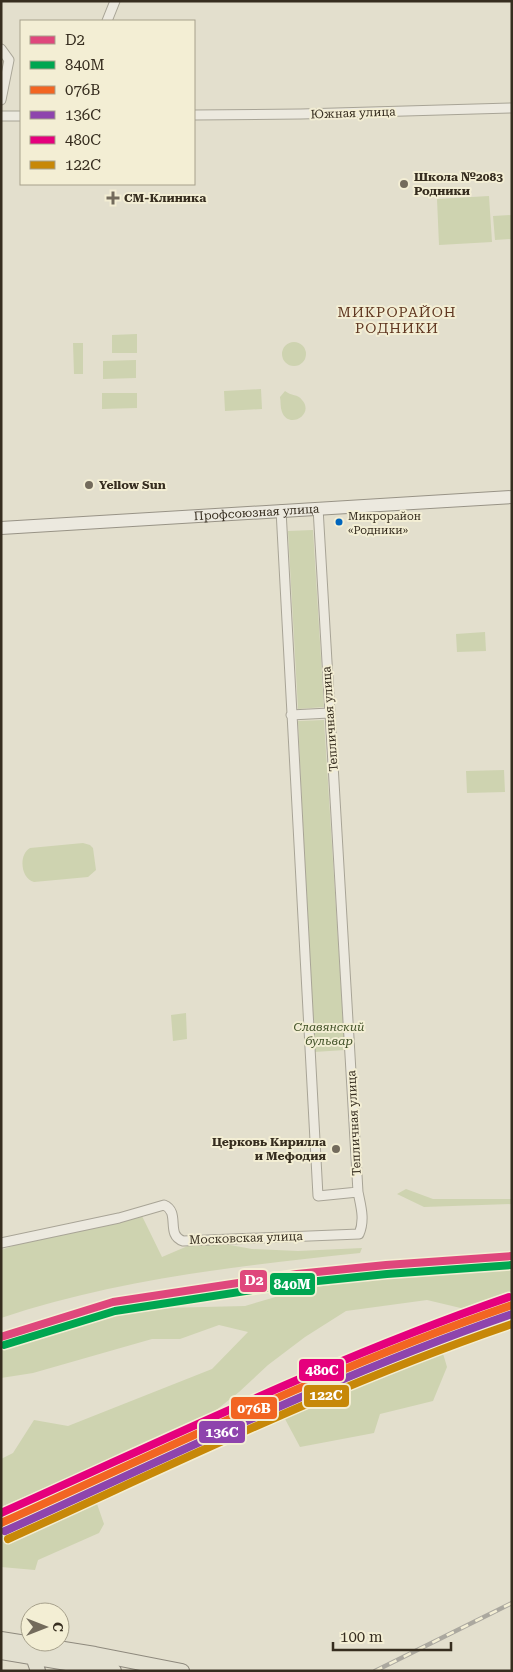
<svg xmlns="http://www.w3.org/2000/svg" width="513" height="1672" font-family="'Roboto Serif',serif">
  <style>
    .green { fill: #ced3b0 }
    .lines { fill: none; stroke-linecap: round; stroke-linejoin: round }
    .street-casing { stroke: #a8a496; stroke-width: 11 }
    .secondary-casing { stroke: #989386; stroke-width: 14 }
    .primary-casing { stroke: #8e897d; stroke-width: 16 }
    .street { stroke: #ece9df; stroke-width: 9 }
    .secondary { stroke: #ece9df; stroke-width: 12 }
    .primary { stroke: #e3e0d0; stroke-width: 14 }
    .rail-casing { stroke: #aba89f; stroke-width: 4.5 }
    .rail { stroke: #f3eed4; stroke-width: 2.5; stroke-dasharray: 8; stroke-linecap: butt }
    .rail-1-casing { stroke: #f3eed4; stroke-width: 11 }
    .rail-2-casing { stroke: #f3eed4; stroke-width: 11 }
    .rail-3-casing { stroke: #f3eed4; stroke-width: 11 }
    .rail-4-casing { stroke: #f3eed4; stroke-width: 11 }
    .rail-5-casing { stroke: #f3eed4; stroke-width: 11 }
    .rail-6-casing { stroke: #f3eed4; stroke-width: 11 }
    .rail-1 { stroke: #df477c; stroke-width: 8 }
    .rail-2 { stroke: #00a651; stroke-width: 8 }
    .rail-3 { stroke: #f26522; stroke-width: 8 }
    .rail-4 { stroke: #8e44ad; stroke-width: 8 }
    .rail-5 { stroke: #e5007d; stroke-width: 8 }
    .rail-6 { stroke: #c78808; stroke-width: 8 }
    .poi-dot { fill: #736b5c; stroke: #f3eed4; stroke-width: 2 }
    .bus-dot { fill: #0065bd; stroke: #f3eed4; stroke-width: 2 }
    .labels { text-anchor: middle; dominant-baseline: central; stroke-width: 4; stroke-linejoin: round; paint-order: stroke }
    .bus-label { font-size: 11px; fill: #362d1f; stroke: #f3eed4; text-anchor: start }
    .street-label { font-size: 12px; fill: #362d1f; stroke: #f3eed4 }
    .poi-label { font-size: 12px; font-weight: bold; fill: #362d1f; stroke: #f3eed4; text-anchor: start }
    .park-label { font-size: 12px; font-style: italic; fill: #415127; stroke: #f3eed4 }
    .neighbourhood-label { font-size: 14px; letter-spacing: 1px; fill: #603721; stroke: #f3eed4 }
    .line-badge { stroke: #f3eed4; stroke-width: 2 }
    .badge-label { font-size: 14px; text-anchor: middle; font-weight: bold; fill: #fff }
  </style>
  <rect width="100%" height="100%" fill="#e3dfcd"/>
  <path class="green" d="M489,196L492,242L439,245L437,199Z
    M512,215V239L495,240L493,216Z
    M137,334V353H112V335Z
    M282 354a12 12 0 1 1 24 0a12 12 0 1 1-24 0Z
    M73,343H83V374H74Z
    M136,360V378L103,379V361Z
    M261,389L262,409L225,411L224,391Z
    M285,391C291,396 298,394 302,400C315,414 289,430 282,412C280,407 281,402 280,397Z
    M102,393H137V408L102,409Z
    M313,530L324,707L298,709L288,531Z
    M485,632L486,651L457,652L456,634Z
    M324,720L345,1050L314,1052L298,721Z
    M504,770L505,792L467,793L466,771Z
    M83,843L90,845L93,848L96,870L88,877L34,882C21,879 18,855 30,848Z
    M186,1013L187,1039L173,1041L171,1015Z
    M406,1189L433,1199H512V1204L424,1207L397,1194Z
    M142,1216L162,1257L190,1245L219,1243L252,1249L298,1251L362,1248L360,1253C239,1266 117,1279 1,1318V1250L41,1236Z
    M512,1270V1295L469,1310L427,1300L346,1311L305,1337L268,1365L239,1392L210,1415L1,1507V1459L13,1453L34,1420L68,1426L212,1369L248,1332L219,1325L180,1339H152L33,1373L1,1378V1343L120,1309L245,1306L303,1289L372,1279Z
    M439,1340L447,1367L433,1401L380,1414L374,1433L300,1447L285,1419L96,1501L104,1524L99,1533L38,1560L35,1570L1,1567V1535C43,1519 82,1496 124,1477Z"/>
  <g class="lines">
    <g class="street-casing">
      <path id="street" d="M107,21L115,1
        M1,49L9,60L1,100
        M194,115L301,114L512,108
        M1,116H21
        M281,510L318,1196L358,1192L318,508
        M291,715L329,713
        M1,1243L119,1218L164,1205C181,1212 165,1235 183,1241L359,1234C365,1220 361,1207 358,1192"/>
    </g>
    <g class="secondary-casing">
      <g id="secondary">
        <path id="s1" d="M1,528L512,497"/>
      </g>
    </g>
    <g class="primary-casing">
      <path id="primary" d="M1,1639L95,1654L182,1671
        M1,1652L114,1671
        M33,1657L38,1671"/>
    </g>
    <use href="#street" class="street"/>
    <use href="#secondary" class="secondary"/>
    <use href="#primary" class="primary"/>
    <g class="rail-casing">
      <path id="rail" d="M1,1518L219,1423L320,1374L456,1317L512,1299
        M375,1671L512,1603"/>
    </g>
    <use href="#rail" class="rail"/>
    <g class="rail-1-casing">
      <path id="rail-1" d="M1,1337L113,1302L297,1274L386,1265L512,1256"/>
    </g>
    <g class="rail-2-casing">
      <path id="rail-2" d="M4,1345L115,1311L298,1283L387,1274L512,1265"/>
    </g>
    <g class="rail-3-casing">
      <path id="rail-3" d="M1,1523C170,1447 337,1365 512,1305"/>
    </g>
    <g class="rail-4-casing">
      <path id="rail-4" d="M5,1531C172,1456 338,1374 512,1314"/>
    </g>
    <g class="rail-5-casing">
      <path id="rail-5" d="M1,1513C169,1438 335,1357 509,1297"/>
    </g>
    <g class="rail-6-casing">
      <path id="rail-6" d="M8,1539C174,1464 339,1383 512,1324"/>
    </g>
    <use href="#rail-1" class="rail-1"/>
    <use href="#rail-2" class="rail-2"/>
    <use href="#rail-3" class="rail-3"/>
    <use href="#rail-4" class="rail-4"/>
    <use href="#rail-5" class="rail-5"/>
    <use href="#rail-6" class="rail-6"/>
  </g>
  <g class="poi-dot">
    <circle cx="404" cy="184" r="5"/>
    <path d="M110.5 190.5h5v5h5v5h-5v5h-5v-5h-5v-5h5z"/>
    <circle cx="89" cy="485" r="5"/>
    <circle cx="336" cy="1149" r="5"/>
  </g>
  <circle class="bus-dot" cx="339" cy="522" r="4.5"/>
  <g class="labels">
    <g class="bus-label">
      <text x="348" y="516">Микрорайон<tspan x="348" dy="14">«Родники»</tspan></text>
    </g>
    <g class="street-label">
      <text transform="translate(353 113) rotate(-2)">Южная улица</text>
      <text stroke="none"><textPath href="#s1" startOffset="256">Профсоюзная улица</textPath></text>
      <text transform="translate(330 719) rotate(-94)">Тепличная улица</text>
      <text transform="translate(354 1123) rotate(-93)">Тепличная улица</text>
      <text transform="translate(246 1238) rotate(-2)">Московская улица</text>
    </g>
    <g class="poi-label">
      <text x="414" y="177">Школа №2083<tspan x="414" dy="14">Родники</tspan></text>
      <text x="124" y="198">СМ-Клиника</text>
      <text x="99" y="485">Yellow Sun</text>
      <text x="326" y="1142" text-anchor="end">Церковь Кирилла<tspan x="326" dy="14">и Мефодия</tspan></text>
    </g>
    <g class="park-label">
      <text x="329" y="1027">Славянский<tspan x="329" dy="14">бульвар</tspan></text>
    </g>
    <g class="neighbourhood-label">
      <text x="397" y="312">МИКРОРАЙОН<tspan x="397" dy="16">РОДНИКИ</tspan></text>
    </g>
  </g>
  <g class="line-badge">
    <rect x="239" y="1269" width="29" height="24" rx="5" fill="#df477c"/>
    <rect x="269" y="1272" width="47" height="24" rx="5" fill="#00a651"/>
    <rect x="298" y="1358" width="47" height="24" rx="5" fill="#e5007d"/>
    <rect x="303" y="1384" width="47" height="24" rx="5" fill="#c78808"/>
    <rect x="230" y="1396" width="48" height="24" rx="5" fill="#f26522"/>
    <rect x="198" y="1420" width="48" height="24" rx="5" fill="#8e44ad"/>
  </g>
  <g class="badge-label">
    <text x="254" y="1285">D2</text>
    <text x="292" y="1289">840М</text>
    <text x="322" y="1375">480С</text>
    <text x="326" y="1400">122С</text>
    <text x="254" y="1413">076В</text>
    <text x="222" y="1437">136С</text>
  </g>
  <rect width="513" height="1672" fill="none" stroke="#362d1f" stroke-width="5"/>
  <rect x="20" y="20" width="175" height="165" fill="#f3eed4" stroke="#a7a18c"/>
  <rect x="30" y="36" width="25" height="8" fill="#df477c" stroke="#a7a18c"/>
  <text x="65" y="45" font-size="15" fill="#362d1f">D2</text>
  <rect x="30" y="61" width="25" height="8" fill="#00a651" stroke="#a7a18c"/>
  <text x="65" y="70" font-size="15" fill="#362d1f">840М</text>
  <rect x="30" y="86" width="25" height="8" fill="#f26522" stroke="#a7a18c"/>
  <text x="65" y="95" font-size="15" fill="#362d1f">076В</text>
  <rect x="30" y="111" width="25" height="8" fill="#8e44ad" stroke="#a7a18c"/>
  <text x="65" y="120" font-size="15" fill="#362d1f">136С</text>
  <rect x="30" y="136" width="25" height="8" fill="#e5007d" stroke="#a7a18c"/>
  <text x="65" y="145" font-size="15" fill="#362d1f">480С</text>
  <rect x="30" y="161" width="25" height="8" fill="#c78808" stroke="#a7a18c"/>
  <text x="65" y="170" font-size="15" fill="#362d1f">122С</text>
  <g transform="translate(45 1627) rotate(90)"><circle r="24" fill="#f3eed4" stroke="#a7a18c"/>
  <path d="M0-4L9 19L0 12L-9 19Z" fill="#736b5c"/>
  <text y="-8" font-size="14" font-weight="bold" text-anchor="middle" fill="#362d1f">С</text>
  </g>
  <path d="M333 1642v8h118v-8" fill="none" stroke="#362d1f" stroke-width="2.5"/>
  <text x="340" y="1642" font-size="15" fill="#362d1f" stroke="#f3eed4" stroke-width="4" paint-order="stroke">100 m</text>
</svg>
